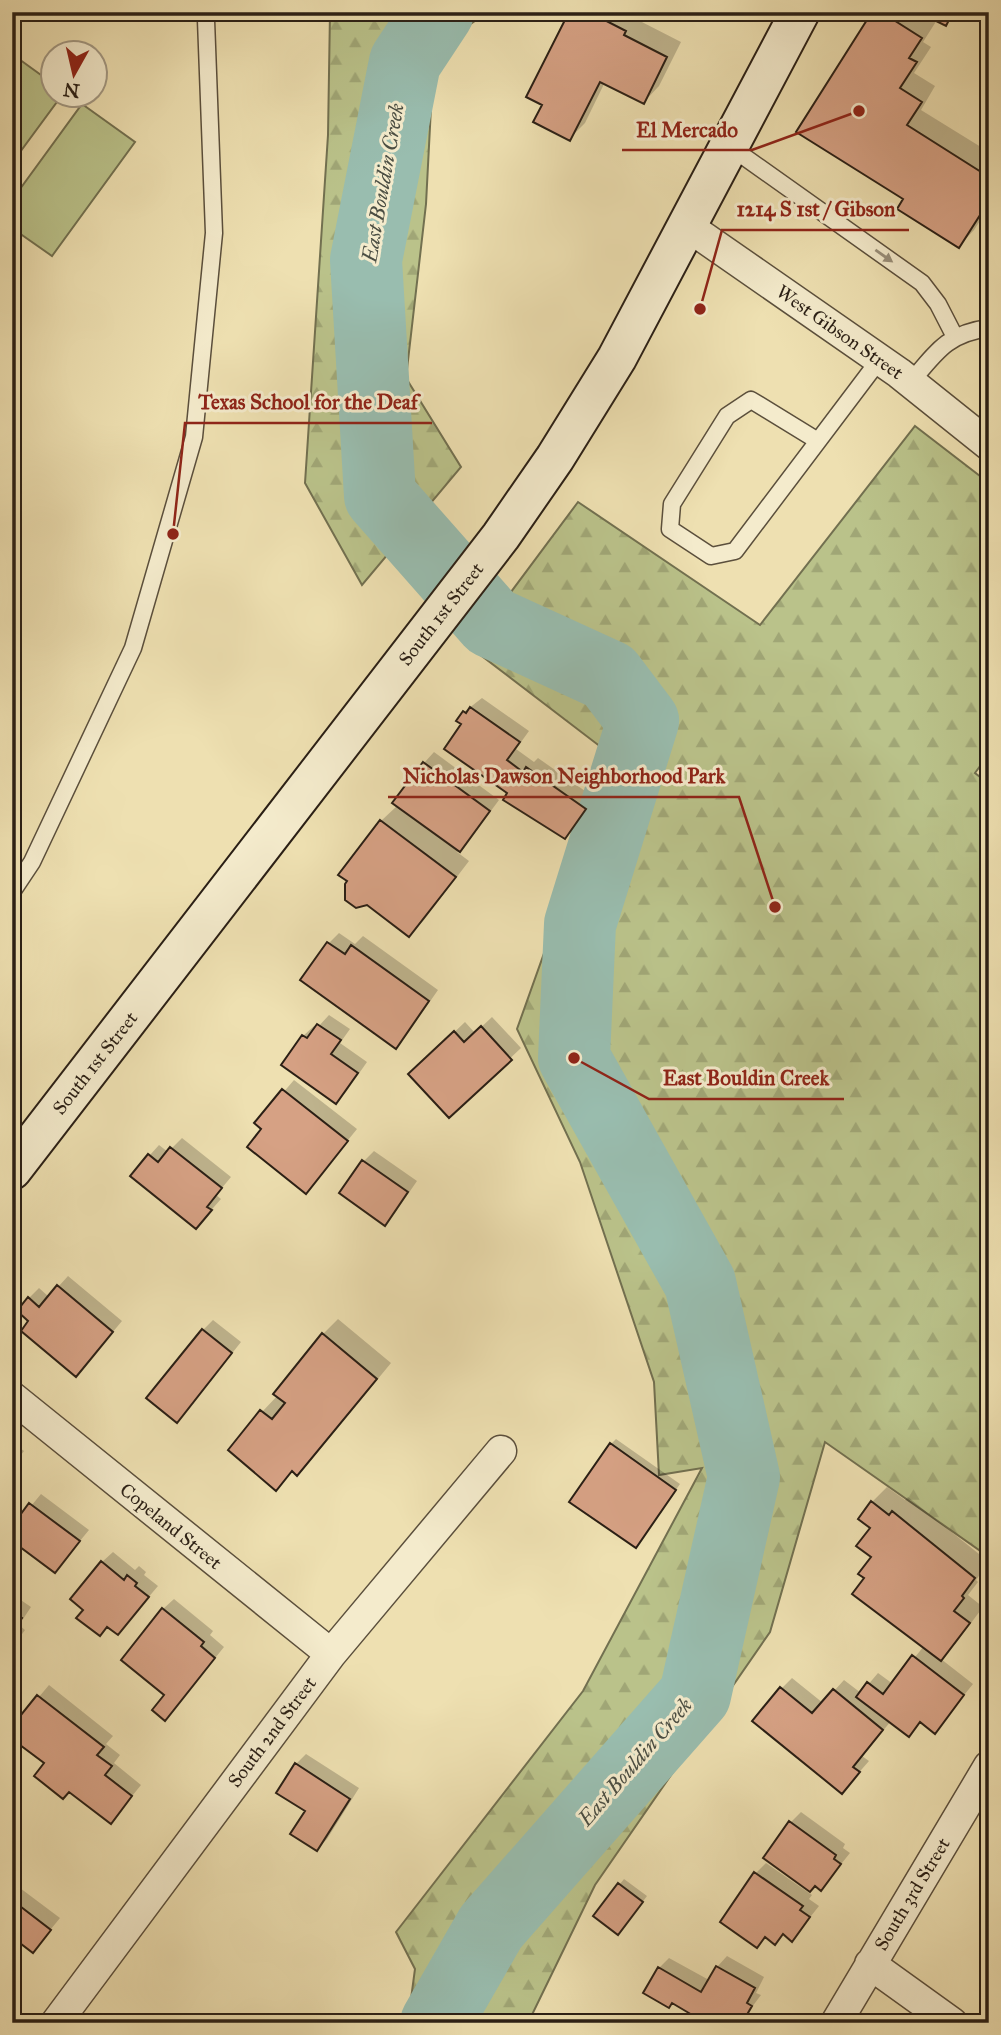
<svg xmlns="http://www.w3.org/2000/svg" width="1001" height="2035" font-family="'IM FELL Great Primer',serif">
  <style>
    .grass { fill: #bac28a; stroke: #727050; stroke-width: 2 }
    .forest { fill: url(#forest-firs); stroke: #727050; stroke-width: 2 }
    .shadow { fill: #0003 }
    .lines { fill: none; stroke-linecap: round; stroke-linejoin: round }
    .river { stroke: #99bdaf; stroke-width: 72 }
    .building { fill: #d6a184; stroke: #2a1f15; stroke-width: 2 }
    .lane-casing { stroke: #5b4f3c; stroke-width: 19 }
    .street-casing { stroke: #5b4f3c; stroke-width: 33 }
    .secondary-casing { stroke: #2a1f15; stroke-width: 42 }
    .lane { stroke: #f4ebcc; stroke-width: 16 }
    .street { stroke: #f4ebcc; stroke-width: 30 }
    .secondary { stroke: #f4ebcc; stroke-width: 38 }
    .oneway { fill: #998f7a }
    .labels { text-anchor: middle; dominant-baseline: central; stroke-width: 6; stroke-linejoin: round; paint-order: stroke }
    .street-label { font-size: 19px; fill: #2a1f15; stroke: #f4ebcc }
    .water-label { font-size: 21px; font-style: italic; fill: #4b4e43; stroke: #f4ebcc }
    .leader { fill: none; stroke: #8f2418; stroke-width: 2.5 }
    .callout-dot { fill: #8f2418; stroke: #f4ebcc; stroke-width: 2.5 }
    .callout-label { font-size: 21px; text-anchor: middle; font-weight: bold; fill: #8f2418; stroke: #f4ebcc; stroke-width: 6; stroke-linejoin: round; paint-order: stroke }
  </style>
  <defs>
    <pattern id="forest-firs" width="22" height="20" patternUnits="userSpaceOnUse" patternTransform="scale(1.75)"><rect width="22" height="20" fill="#bac28a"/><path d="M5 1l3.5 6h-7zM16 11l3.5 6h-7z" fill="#a0a676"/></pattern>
  </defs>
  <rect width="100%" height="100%" fill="#eee0b1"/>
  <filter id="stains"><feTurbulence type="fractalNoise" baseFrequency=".00286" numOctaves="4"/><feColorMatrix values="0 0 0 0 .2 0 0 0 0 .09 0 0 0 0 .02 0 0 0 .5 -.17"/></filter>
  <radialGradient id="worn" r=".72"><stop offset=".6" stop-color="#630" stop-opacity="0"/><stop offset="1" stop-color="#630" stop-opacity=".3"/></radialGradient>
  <path class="grass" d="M12,54L52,83V94L62,95L12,163Z
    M82,104L135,142L52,256L12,228V200Z"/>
  <path class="forest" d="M330,12H488L434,49L426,204L406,378L461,467L362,585L305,483L328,135Z
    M915,426L989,483V754L975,773L989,784V1557L825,1442L770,1632L595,1885L528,2023H398L411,1999L415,1969L396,1932L583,1691L702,1468L659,1475L654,1382L580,1162L517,1029L614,757L470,647L578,502L760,625Z"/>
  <path class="shadow" d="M571,12H633L640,16L638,20L681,42L659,86L644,102L605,82L585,123L570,138L544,104Z
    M874,12H957L945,24L937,20L923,42L931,47L914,73L935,86L921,110L989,152V207L974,230L959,246L905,199Z
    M482,698L529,731L516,749L534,762L538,758L595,798L576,826L565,837L510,793L464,724V712Z
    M434,752L499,800L470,839L457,852L469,861L424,920L409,935L349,881L381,821L398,805L424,763Z
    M339,933L355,944L363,936L438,990L406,1036L395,1046L302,980L329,943Z
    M329,1015L350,1029L340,1043L367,1062L346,1092L336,1102L303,1036L314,1026L317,1028Z
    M492,1017L521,1048L449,1116L421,1064L465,1022L475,1033Z
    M294,1080L357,1129L306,1192L264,1129L257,1123Z
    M182,1138L231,1177L216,1195L221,1199L206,1216L132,1175L159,1145L168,1152Z
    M374,1151L417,1181L395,1213L384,1223L363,1162Z
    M68,1276L122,1321L86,1364L31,1321L29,1298L39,1288L49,1297Z
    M338,1319L391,1363L312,1459L297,1474L293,1471L276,1488L262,1412L278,1395L323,1334Z
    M213,1320L241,1342L187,1410L203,1330Z
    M616,1439L680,1484L640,1541L611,1444Z
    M12,1442L24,1451L12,1467Z
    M887,1487L905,1500L908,1497L989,1562L976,1580L978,1582L968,1595L983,1607L956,1643L941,1659L973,1684L935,1731L922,1721L909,1735L891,1721L862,1756L869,1761L842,1792L782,1688L792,1678L823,1703L844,1680L861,1693L878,1673L893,1684L924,1646L866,1578L873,1556L872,1502Z
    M41,1494L89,1530L55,1571L12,1529Z
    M113,1552L135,1570L139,1566L146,1572L144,1575L158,1586L118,1633L85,1610L102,1562Z
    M12,1594L31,1607L19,1625L25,1630L12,1648Z
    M174,1599L213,1631L210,1635L224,1647L175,1708L167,1695L163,1609Z
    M49,1685L113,1736L106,1744L120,1755L114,1763L141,1785L111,1822L12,1729Z
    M306,1754L359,1788L327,1839L317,1849L296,1764Z
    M801,1812L845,1844L843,1848L850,1853L821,1889L765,1857L791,1822Z
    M766,1863L812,1895L809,1899L819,1906L792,1940L784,1933L775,1943L767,1937L757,1946L723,1921L756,1873Z
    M624,1879L647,1896L623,1928L595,1915Z
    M12,1882L60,1918L33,1951L12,1935Z
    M727,1956L764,1977L756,1993L761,1995L740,2023H717L659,1968L669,1958L709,1980L717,1967Z"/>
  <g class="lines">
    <path class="river" d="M436,2023L491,1927L695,1695L744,1477L700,1283L574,1058L580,924L643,721L609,676L491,622L380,496L366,260L405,62L438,12"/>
  </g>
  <path class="building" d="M569,12H589L626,31L624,35L667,57L644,104L600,82L570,141L533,122L542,105L526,97Z
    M872,12H881L922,38L909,58L917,62L900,88L922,102L907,125L989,177V201L959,248L897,209L903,199L796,132Z
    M918,12H953L946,26Z
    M470,707L520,742L507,760L523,772L526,767L586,809L565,839L503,800L507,793L444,749L461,724L456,721L463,711L466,713Z
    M423,762L490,811L460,852L392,803Z
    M380,820L456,877L409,937L367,905L356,908L345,900V884L347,881L338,875Z
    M327,942L345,954L351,945L429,1001L396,1049L300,980Z
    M317,1024L341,1040L331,1054L358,1073L336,1104L281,1065L302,1035L307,1038Z
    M481,1026L512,1060L449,1118L408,1074L454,1031L464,1042Z
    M282,1089L348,1141L306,1194L247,1147L261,1129L254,1123Z
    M170,1147L222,1188L207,1207L212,1210L196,1229L130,1176L148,1154L158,1162Z
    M362,1160L408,1192L385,1226L339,1193Z
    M57,1285L113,1332L76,1377L21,1331L28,1321L17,1311L28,1297L39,1307Z
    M202,1329L232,1353L177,1423L146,1398Z
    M322,1333L377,1379L297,1476L292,1471L276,1491L228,1450L260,1410L272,1419L285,1403L273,1394Z
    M610,1443L676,1490L636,1548L569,1502Z
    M871,1501L889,1515L892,1511L975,1578L962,1596L964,1598L954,1611L970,1623L941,1661L852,1594L864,1578L858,1574L871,1557L856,1546L870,1528L858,1519Z
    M29,1503L80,1541L55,1573L12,1541V1526Z
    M101,1561L124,1580L127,1575L137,1583L135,1586L149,1597L118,1635L107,1627L100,1636L76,1618L83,1610L70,1599Z
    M162,1608L204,1642L201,1646L215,1658L165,1721L152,1710L164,1695L121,1660Z
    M12,1611L22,1618L12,1632Z
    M912,1655L964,1695L935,1734L920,1722L909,1737L856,1697L867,1682L883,1694Z
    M780,1687L812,1713L833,1689L883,1730L853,1767L860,1772L842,1794L752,1721Z
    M37,1695L104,1747L97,1755L112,1766L105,1775L132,1796L111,1824L69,1792L63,1799L34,1776L44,1763L12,1739V1726Z
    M295,1763L350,1799L317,1851L290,1834L305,1811L276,1793Z
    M789,1821L836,1855L834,1859L841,1864L821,1891L815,1886L810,1892L763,1858Z
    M754,1872L803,1906L800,1910L810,1917L792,1942L783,1934L775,1945L765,1937L757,1948L720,1922Z
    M618,1883L643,1902L618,1935L593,1916Z
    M12,1900L51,1930L33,1953L12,1937Z
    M716,1966L755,1988L747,2003L752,2006L745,2018L741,2017L737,2023H713L701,2016L699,2019L672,2003L669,2008L643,1993L658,1967L701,1992Z"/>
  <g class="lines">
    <g class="lane-casing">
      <path id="lane" d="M729,146L922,283L938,304L955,337
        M911,382C936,352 948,333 989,328
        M818,441L751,400L727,416L672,504L670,529L711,556L735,551C783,487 831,423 880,359
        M12,892L32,862L133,648L194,437L214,233L206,20L208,12"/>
    </g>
    <g class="street-casing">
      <path id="street" d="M686,225L899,373L989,445
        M12,1397L331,1654
        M870,1964L952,2023
        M56,2023L331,1654L501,1451
        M836,2023L989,1766"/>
    </g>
    <g class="secondary-casing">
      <path id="secondary" d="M12,1170L501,536L555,458L617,358L800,12"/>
    </g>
    <use href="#lane" class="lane"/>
    <use href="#street" class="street"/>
    <use href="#secondary" class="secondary"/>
  </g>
  <defs><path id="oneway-solid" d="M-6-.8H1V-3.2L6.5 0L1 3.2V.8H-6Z" transform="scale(1.75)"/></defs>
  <use class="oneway" href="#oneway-solid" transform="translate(884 256) rotate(35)"/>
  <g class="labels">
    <g class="street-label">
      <text transform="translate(840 332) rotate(35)">West Gibson Street</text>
      <text transform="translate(441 614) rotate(-52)">South 1st Street</text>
      <text transform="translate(95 1063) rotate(-52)">South 1st Street</text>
      <text transform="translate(171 1526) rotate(39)">Copeland Street</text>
      <text transform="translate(272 1732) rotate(-53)">South 2nd Street</text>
      <text transform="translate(912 1894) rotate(-59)">South 3rd Street</text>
    </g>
    <g class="water-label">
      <text transform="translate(383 183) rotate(-80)">East Bouldin Creek</text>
      <text transform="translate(635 1762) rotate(-49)">East Bouldin Creek</text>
    </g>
  </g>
  <path class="leader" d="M859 111L752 150H622M700 309L722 230H909M173 534L185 423H432M775 907L739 797H388M574 1058L649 1099H844"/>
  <g class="callout-dot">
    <circle cx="859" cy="111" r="7"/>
    <circle cx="700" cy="309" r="7"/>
    <circle cx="173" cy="534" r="7"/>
    <circle cx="775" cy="907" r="7"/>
    <circle cx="574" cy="1058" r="7"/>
  </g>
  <g class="callout-label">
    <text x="687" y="137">El Mercado</text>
    <text x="816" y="216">1214 S 1st / Gibson</text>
    <text x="308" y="409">Texas School for the Deaf</text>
    <text x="564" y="783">Nicholas Dawson Neighborhood Park</text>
    <text x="746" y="1085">East Bouldin Creek</text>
  </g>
  <rect width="1001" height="2035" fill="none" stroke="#eee0b1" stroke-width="42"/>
  <rect x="14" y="14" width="973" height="2007" fill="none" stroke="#2a1f15" stroke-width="3.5"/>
  <rect x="21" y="21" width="959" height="1993" fill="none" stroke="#2a1f15" stroke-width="2"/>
  <g transform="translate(74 74) rotate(188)"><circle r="33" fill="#f4ebcc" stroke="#a39983" stroke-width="2"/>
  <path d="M0-5L12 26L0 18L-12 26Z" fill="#8f2418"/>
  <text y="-10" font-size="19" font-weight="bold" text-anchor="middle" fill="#2a1f15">N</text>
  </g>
  <rect width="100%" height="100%" filter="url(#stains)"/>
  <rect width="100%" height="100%" fill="url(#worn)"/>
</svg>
